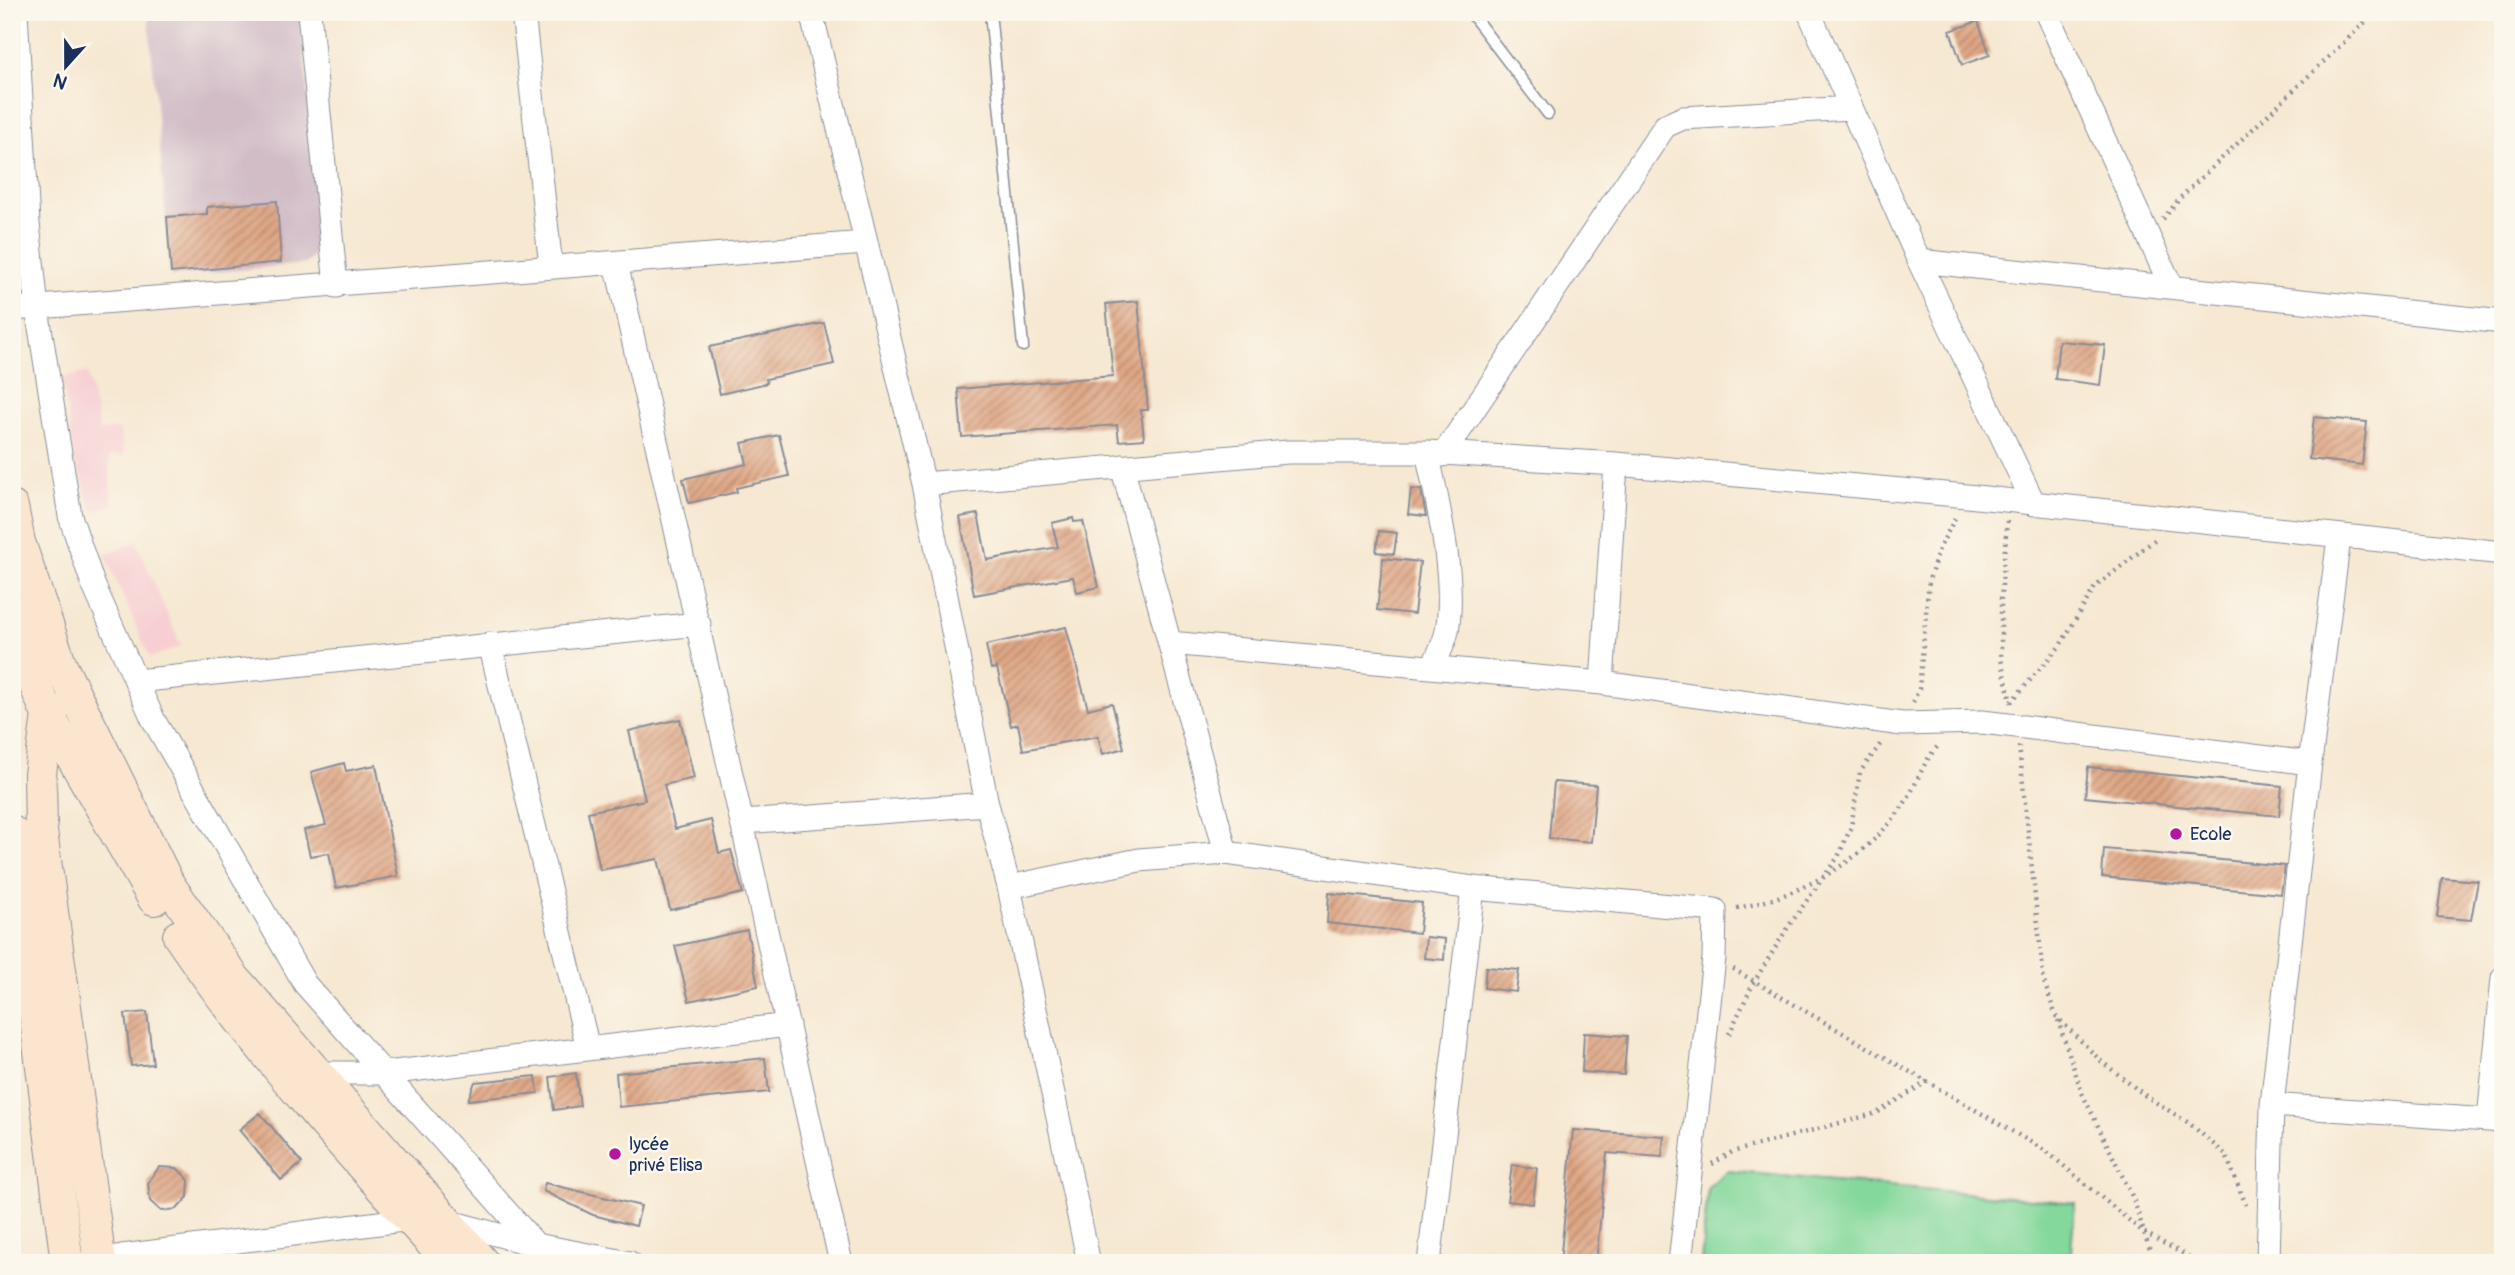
<svg xmlns="http://www.w3.org/2000/svg" width="2515" height="1275" font-family="Pangolin,sans-serif">
  <style>
    .built { fill: #f7cfd3 }
    .industrial { fill: #d2bdc7 }
    .pitch { fill: #84d89b; stroke: #50847c; stroke-width: 2 }
    .building { fill: url(#building-hatch) }
    .lines { fill: none; stroke-linecap: round; stroke-linejoin: round }
    .lane-casing { stroke: #888c98; stroke-width: 13 }
    .street-casing { stroke: #888c98; stroke-width: 25 }
    .secondary-casing { stroke: #888c98; stroke-width: 34 }
    .path { stroke: #888c98; stroke-width: 4.5; stroke-dasharray: 2 5; stroke-linecap: butt }
    .lane { stroke: #fff; stroke-width: 10 }
    .street { stroke: #fff; stroke-width: 23 }
    .secondary { stroke: #fbe5cf; stroke-width: 32 }
    .poi-dot { fill: #b5179e; stroke: #fbf7ec; stroke-width: 2.5 }
    .labels { text-anchor: middle; dominant-baseline: central; stroke-width: 5; stroke-linejoin: round; paint-order: stroke }
    .poi-label { font-size: 18px; fill: #1b2f5e; stroke: #fbf7ec; text-anchor: start }
  </style>
  <defs>
    <pattern id="building-hatch" width="6" height="6" patternUnits="userSpaceOnUse" patternTransform="scale(1.75)"><rect width="6" height="6" fill="#dfa684"/><path d="M-1 1l2-2M0 6l6-6M5 7l2-2" fill="none" stroke="#b4886f"/></pattern>
  </defs>
  <rect width="100%" height="100%" fill="#fbf7ec"/>
  <filter id="ink" filterUnits="userSpaceOnUse"><feTurbulence type="fractalNoise" baseFrequency=".0143" numOctaves="2"/><feDisplacementMap in="SourceGraphic" scale="14" xChannelSelector="R" yChannelSelector="G"/><feConvolveMatrix kernelMatrix="1 2 1 2 8 2 1 2 1" color-interpolation-filters="sRGB"/></filter>
  <filter id="wash" filterUnits="userSpaceOnUse"><feTurbulence type="fractalNoise" baseFrequency=".00686" numOctaves="4" result="noise"/><feDisplacementMap in="SourceGraphic" scale="28" xChannelSelector="R" yChannelSelector="G"/><feGaussianBlur stdDeviation="1.57" result="paint"/><feColorMatrix in="noise" values="0 0 0 0 0 0 0 0 0 0 0 0 0 0 0 0 0 1.4 0 .05"/><feComposite in="paint" operator="in"/></filter>
  <g filter="url(#wash)">
    <rect width="100%" height="100%" fill="#f6e8d1"/>
    <path class="built" d="M87,372L100,431L120,429L124,455L109,456L112,505L93,511L75,462L62,378Z
      M136,542L181,646L150,658L105,555Z"/>
    <path class="industrial" d="M148,12H300L322,246L305,264L171,276Z"/>
    <path class="pitch" d="M1727,1171L2075,1203L2070,1263H1701L1708,1187Z"/>
    <g id="blocks">
      <path class="building" d="M1978,21L1990,55L1962,65L1950,31Z
        M277,201L281,262L171,273L167,217L207,214V207Z
        M1138,301L1148,410H1141L1144,439L1119,441L1117,425L962,437L958,389L1113,376L1106,304Z
        M824,323L834,364L766,379L767,383L720,394L709,347Z
        M2059,341L2105,345L2100,385L2055,379Z
        M2314,417L2367,422L2362,465L2309,459Z
        M779,435L789,476L736,488L737,492L689,503L683,479L747,464L742,443Z
        M1411,489L1421,490L1426,516L1408,514Z
        M978,514L987,560L1058,547L1052,523L1073,518L1074,522L1083,521L1099,587L1077,592L1073,577L974,595L960,517Z
        M1379,531L1397,533L1394,554L1376,552Z
        M1383,558L1420,562L1414,614L1377,610Z
        M1066,627L1088,709L1112,703L1124,748L1103,754L1098,736L1023,750L1018,724L1011,726L997,668L991,669L986,645Z
        M680,719L694,778L664,785L675,829L711,820L719,853L731,850L743,893L670,910L658,859L600,870L588,812L645,800L629,731Z
        M344,763L346,771L376,765L398,876L336,888L329,853L310,856L304,830L326,825L311,772Z
        M2088,767L2282,786L2279,816L2085,797Z
        M1554,782L1596,785L1591,842L1549,838Z
        M2104,849L2285,866L2281,894L2102,877Z
        M2442,878L2478,881L2471,920L2437,917Z
        M1329,893L1422,903L1419,933L1327,923Z
        M747,930L758,986L689,1001L675,946Z
        M1426,937L1445,939L1444,960L1424,958Z
        M1486,967L1519,970L1516,992L1484,988Z
        M147,1012L153,1064L131,1066L125,1014Z
        M1584,1033L1627,1036L1624,1075L1582,1072Z
        M765,1058L769,1092L619,1107L616,1073Z
        M576,1073L580,1106L554,1110L550,1077Z
        M536,1076L538,1093L468,1100L475,1082Z
        M260,1113L302,1163L281,1180L239,1130Z
        M1573,1130L1664,1136L1662,1157L1607,1153L1596,1263H1560Z
        M1512,1165L1537,1168L1533,1204L1507,1201Z
        M159,1167L177,1168L189,1180L188,1197L177,1209L161,1211L150,1201L148,1183Z
        M545,1183L641,1206L636,1226L593,1215L543,1191Z"/>
    </g>
  </g>
  <g filter="url(#ink)">
    <use href="#blocks" fill-opacity="0" stroke="#888c98" stroke-width="2"/>
    <g class="lines">
      <g class="lane-casing">
        <path id="lane" d="M990,12L1023,346
          M1470,12L1548,114"/>
      </g>
      <g class="street-casing">
        <path id="street" d="M16,12L28,223L37,309L70,516L93,584L153,719L305,984L552,1263
          M309,12L336,286
          M523,12L551,267
          M811,12L924,484L987,804L1009,887L1089,1263
          M1809,12L1919,261L2034,504
          M2046,12L2171,286
          M1919,261L2503,322
          M616,263L841,1263
          M12,309L865,243
          M1427,452C1438,504 1456,578 1447,631C1445,642 1438,655 1433,666
          M1443,455L1665,126L1683,118L1851,108
          M1122,466L1226,853
          M924,484L1288,452H1427L1616,464L1967,496L2503,553
          M1170,643L1602,683L1902,724L1982,722L2016,726L2310,763
          M490,644L588,1048
          M136,681L699,624
          M1602,683L1616,464
          M743,822L987,804
          M1009,887L1139,860L1226,853L1473,888L1715,910L1714,958L1680,1263
          M315,1073H386L788,1025
          M2272,1105L2503,1121
          M2489,1119L2503,978
          M87,1263L122,1256L410,1219L443,1220L536,1245L630,1263
          M1429,1263L1473,888
          M2268,1263L2272,1105L2310,763L2339,538"/>
      </g>
      <g class="secondary-casing">
        <path id="secondary" d="M12,507L19,542L61,666L169,885L234,978L483,1263
          M12,609L32,677L48,715L154,899
          M53,711L48,715L40,774L41,831L100,1263
          M12,832L67,1263
          M179,936C258,1053 355,1159 450,1263"/>
      </g>
      <path class="path" d="M2163,219L2182,196L2376,12
        M2007,521L2001,599V659L2011,703
        M1913,702L1919,689L1929,580L1939,549L1956,516
        M2011,702L2059,647L2095,587L2157,538
        M2019,746L2044,982L2056,1016L2101,1061L2147,1097L2189,1123L2226,1155L2246,1205
        M1737,908C1802,896 1870,858 1906,801C1918,782 1922,763 1938,746
        M1733,969L2046,1151L2143,1232L2200,1263
        M2058,1020L2082,1093L2133,1198L2154,1263
        M1729,1034L1754,982L1788,927L1838,857L1851,827L1860,772L1882,742
        M1712,1164L1732,1152L1877,1113L1928,1081"/>
      <use href="#lane" class="lane"/>
      <use href="#street" class="street"/>
      <use href="#secondary" class="secondary"/>
    </g>
  </g>
  <g class="poi-dot">
    <circle cx="2176" cy="834" r="7"/>
    <circle cx="615" cy="1154" r="7"/>
  </g>
  <g class="labels">
    <g class="poi-label">
      <text x="2190" y="834">Ecole</text>
      <text x="629" y="1144">lycée<tspan x="629" dy="21">privé Elisa</tspan></text>
    </g>
  </g>
  <rect width="2515" height="1275" fill="none" stroke="#fbf7ec" stroke-width="42"/>
  <g transform="translate(66 66) rotate(201)" stroke="#fbf7ec" stroke-width="5" paint-order="stroke">
  <path d="M0-5L12 26L0 18L-12 26Z" fill="#1b2f5e"/>
  <text y="-10" font-size="19" font-weight="bold" text-anchor="middle" fill="#1b2f5e">N</text>
  </g>
</svg>
